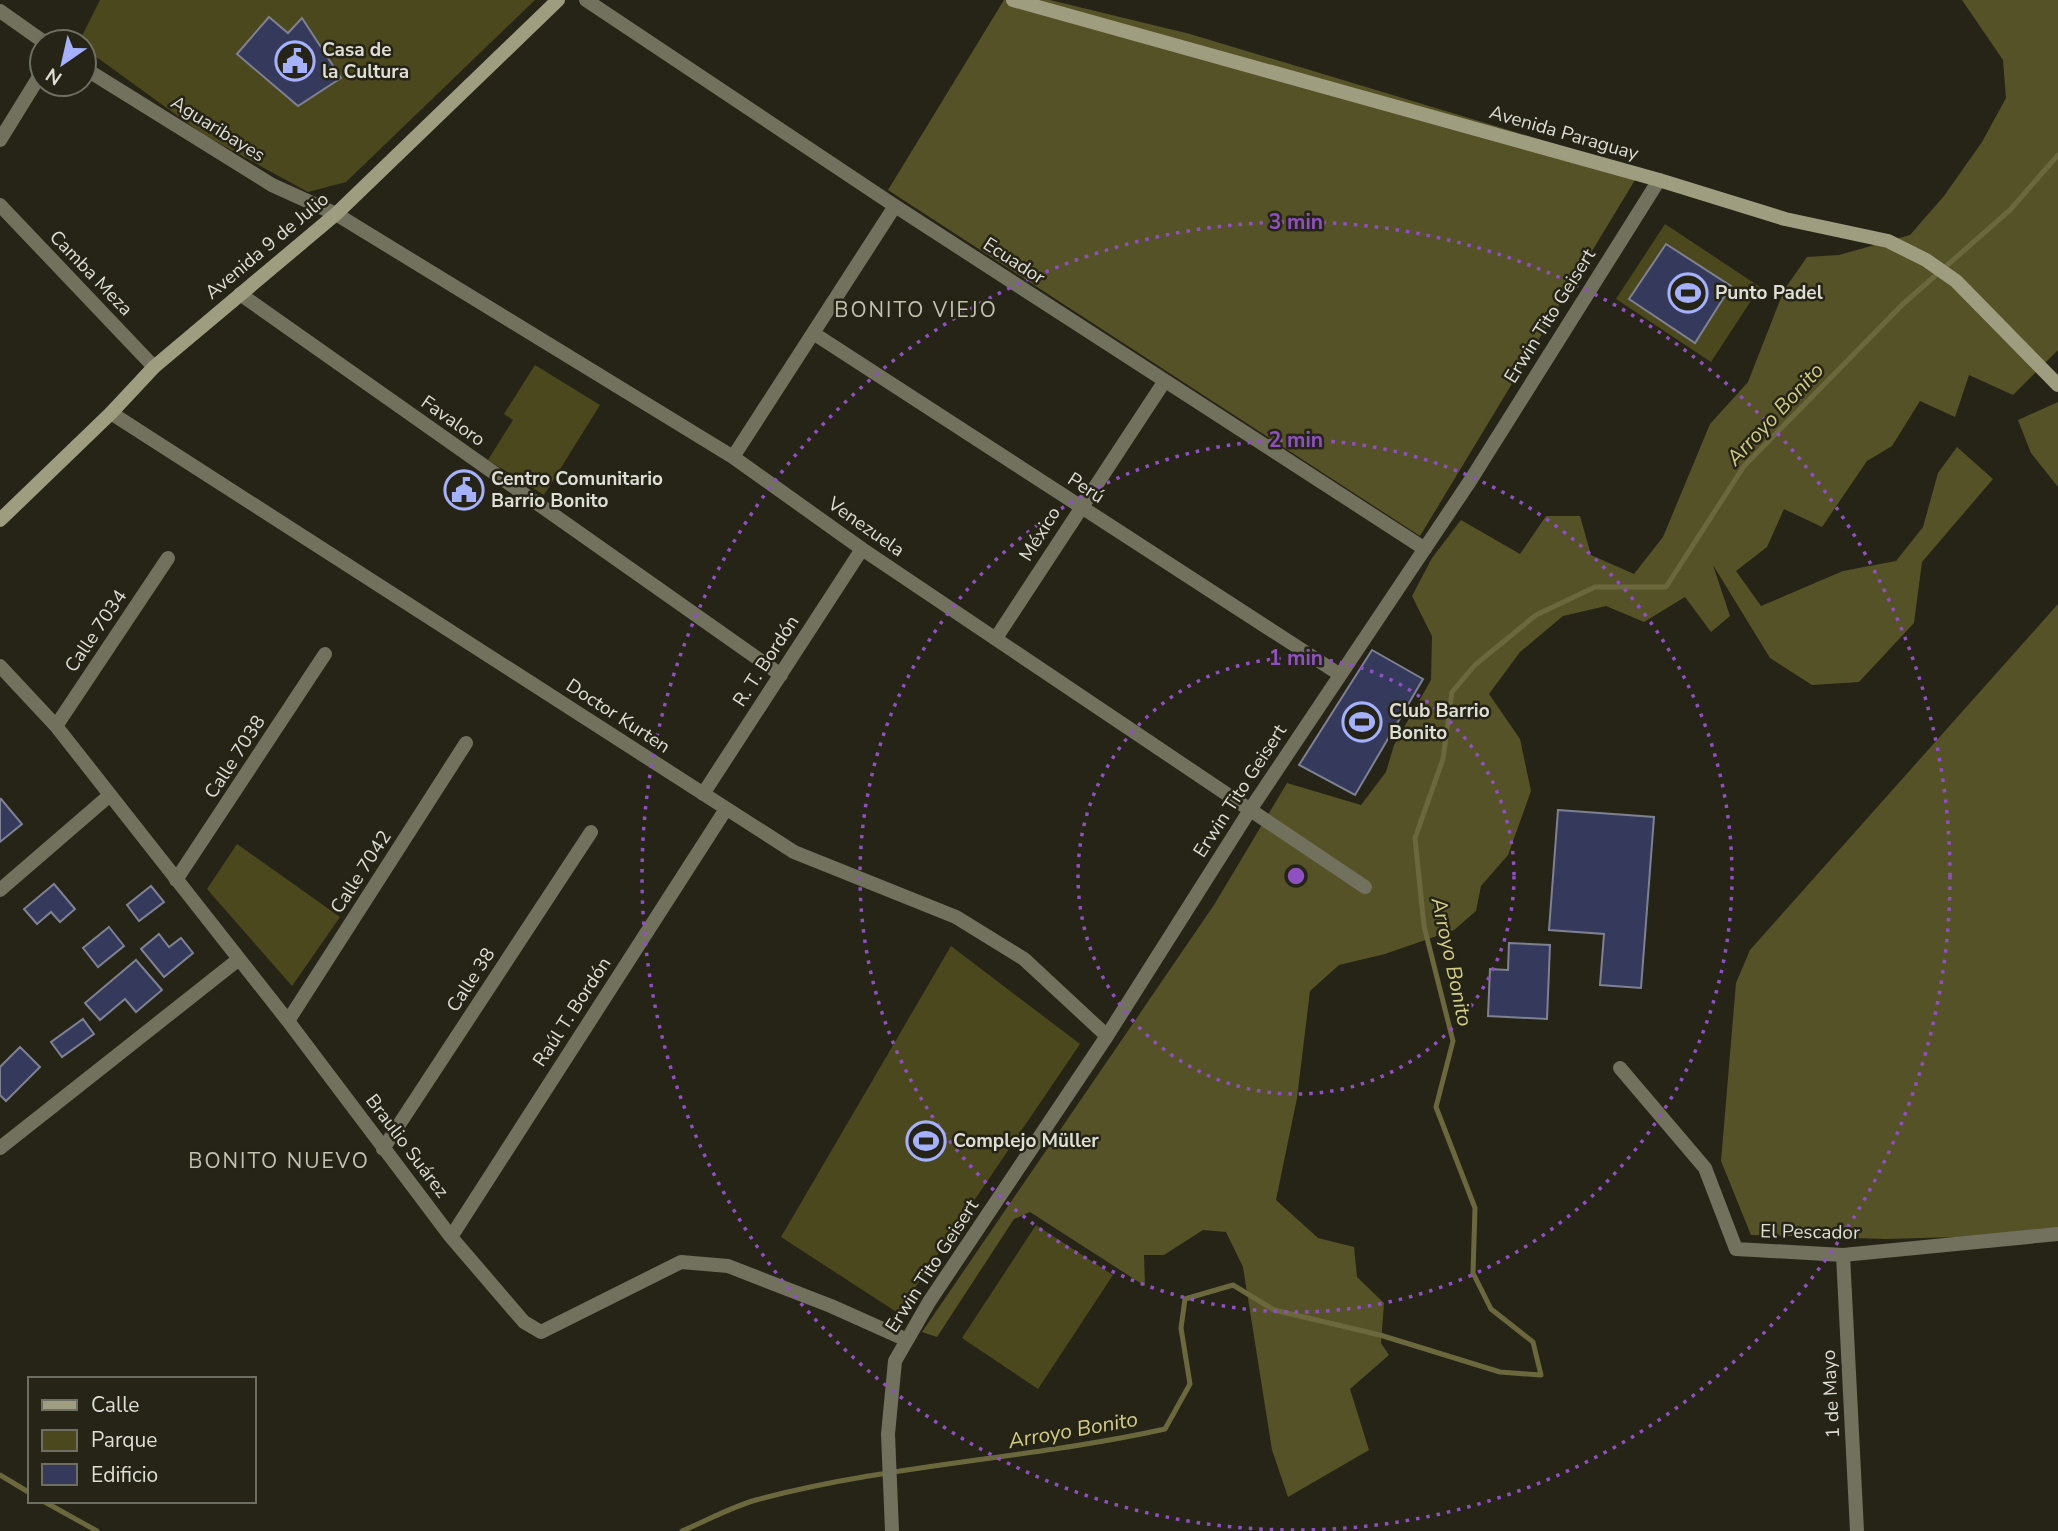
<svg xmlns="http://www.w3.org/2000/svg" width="2058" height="1531" font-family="'Nunito Sans',sans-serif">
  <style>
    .green { fill: #4c481e }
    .forest { fill: #565227 }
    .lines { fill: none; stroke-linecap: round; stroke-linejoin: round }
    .stream { stroke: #6c683d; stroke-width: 5 }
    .building { fill: #353a5d; stroke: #7e8191; stroke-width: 2 }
    .street { stroke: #72715e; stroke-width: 14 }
    .secondary { stroke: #9f9d7f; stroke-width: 14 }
    .ring { fill: none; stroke: #8f50c3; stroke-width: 3.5; stroke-dasharray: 3.5 7 }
    .labels { text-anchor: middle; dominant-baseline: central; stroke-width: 5; stroke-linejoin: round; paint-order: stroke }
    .poi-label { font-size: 19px; font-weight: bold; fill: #dfded5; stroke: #252416; text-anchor: start }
    .street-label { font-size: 19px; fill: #dfded5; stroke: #252416 }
    .neighbourhood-label { font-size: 21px; letter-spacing: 2px; fill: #c3c2b0; stroke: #252416 }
    .water-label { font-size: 21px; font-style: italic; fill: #d2cc85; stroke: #252416 }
    .centre { fill: #8f50c3; stroke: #252416; stroke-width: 3.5 }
    .ring-label { font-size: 21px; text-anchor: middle; font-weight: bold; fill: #8f50c3; stroke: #252416; stroke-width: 5; stroke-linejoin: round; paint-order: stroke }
  </style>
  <rect width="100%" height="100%" fill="#252416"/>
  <path class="green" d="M100,0H535L346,182L308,192L204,135L84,48V42H79Z
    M1665,224L1760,287L1711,362L1616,299Z
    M535,365L600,405L544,495L488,460L513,420L504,414Z
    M237,844L340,917L292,986L207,889Z
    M951,946L1080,1044L898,1313L781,1237Z
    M1036,1225L1113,1275L1038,1389L962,1338Z"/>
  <path class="forest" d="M1004,0H1050L1190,34L1641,170L1420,536L888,190Z
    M1962,0H2058V350L2013,395L1969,375L1955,417L1920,401L1892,446L1867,461L1822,527L1784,509L1767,547L1736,571L1761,606L1843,571L1896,561L1923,527L1938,473L1957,447L1993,479L1922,562L1914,623L1859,682L1812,685L1770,658L1713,565L1730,616L1711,632L1685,597L1644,622L1606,606L1563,616L1520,652L1489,694L1520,739L1531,791L1508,855L1481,886L1476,911L1454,930L1385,954L1339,965L1310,991L1297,1098L1276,1200L1318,1238L1354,1247L1357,1277L1384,1303L1381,1343L1389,1355L1350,1389L1369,1450L1288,1497L1272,1450L1243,1267L1226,1232L1203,1230L1164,1255H1144L1145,1286L1030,1212L1014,1219L937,1337L922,1332L1214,905L1287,783L1361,805L1386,772L1394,745L1431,680L1432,636L1412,596L1432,558L1461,520L1520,554L1546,516H1580L1591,555L1634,574L1663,537L1710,424L1748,382L1784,290L1807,257L1839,255L1910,235L1944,196L1982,142L2006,98L2003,60Z
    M2058,402V487L2031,453L2018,420Z
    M2058,604V1234L1886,1239L1751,1235L1721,1161L1736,983L1750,950Z"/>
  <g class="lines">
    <path class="stream" d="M0,1475L30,1493
      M43,1501L97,1531
      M682,1531C706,1521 731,1507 756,1500C890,1464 1030,1459 1165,1429L1190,1384L1181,1328L1185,1299L1233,1285L1274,1310L1380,1335L1500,1372L1541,1375L1533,1342L1491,1309L1473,1273L1475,1208L1436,1107L1453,1041L1424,926L1415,838L1443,759L1452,692L1475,665L1536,615L1595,587H1666L1744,466L1903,304L2010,210L2058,155"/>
  </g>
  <path class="building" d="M269,17L288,33L302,18L341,78L298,106L237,54Z
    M1666,244L1731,286L1695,343L1629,299Z
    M1372,650L1423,679L1355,795L1299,765Z
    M1,799L22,824L0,842V800Z
    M1558,810L1654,817L1641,988L1600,985L1604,934L1549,930Z
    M54,884L75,909L60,922L51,912L37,924L24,909Z
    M151,886L164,902L139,921L127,905Z
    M109,927L124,946L98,967L83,948Z
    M159,934L169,947L181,938L193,953L164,977L141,949Z
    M1509,943L1550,945L1547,1019L1488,1016L1490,969L1508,970Z
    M136,960L162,990L136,1012L125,999L100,1020L85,1003Z
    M83,1019L94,1034L62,1057L51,1042Z
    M20,1047L40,1067L6,1101L0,1095V1067Z"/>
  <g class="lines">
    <path class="street" d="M586,0L895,206L1425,549
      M0,11L44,42
      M84,68L272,185L336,214L733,457L862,549L1365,887
      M0,140L42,72
      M0,205L154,367
      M240,294L781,675
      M813,333L1339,674
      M111,413L794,852L956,917L1024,959L1107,1036
      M733,457L895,206
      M996,638L1164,382
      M0,666L56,726L288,1021L451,1237L524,1322L541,1332L681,1262L728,1266L831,1306L907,1340
      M56,726L168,558
      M703,794L862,549
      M176,880L325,654
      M0,890L110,795
      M288,1021L466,743
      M1620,1068L1705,1168L1736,1249L1843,1255L2058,1234
      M0,1148L239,959
      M383,1149L591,832
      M451,1237L726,809
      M1843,1255L1857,1531
      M892,1531L888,1434L895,1361L929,1302L1107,1036L1250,810L1470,481L1659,180"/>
    <path class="secondary" d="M1013,0L1659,180L1785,219L1888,241L1926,260L1956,281L2058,385
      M0,520L111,413L154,367L336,214L558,0"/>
  </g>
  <g class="ring">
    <circle cx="1296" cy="876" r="218"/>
    <circle cx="1296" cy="876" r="436"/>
    <circle cx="1296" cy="876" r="654"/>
  </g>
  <defs>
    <g id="civic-ring" transform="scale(2.0125)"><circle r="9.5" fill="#252416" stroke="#a5b1fc" stroke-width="1.5"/><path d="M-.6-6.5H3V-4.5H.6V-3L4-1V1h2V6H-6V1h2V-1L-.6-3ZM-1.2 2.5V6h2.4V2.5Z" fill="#a5b1fc"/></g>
    <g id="stadium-ring" transform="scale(2.0125)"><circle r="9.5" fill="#252416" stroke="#a5b1fc" stroke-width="1.5"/><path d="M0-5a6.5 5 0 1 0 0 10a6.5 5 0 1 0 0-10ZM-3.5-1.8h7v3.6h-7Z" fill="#a5b1fc"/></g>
  </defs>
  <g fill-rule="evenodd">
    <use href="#civic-ring" x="295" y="61"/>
    <use href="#stadium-ring" x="1688" y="293"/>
    <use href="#civic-ring" x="464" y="490"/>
    <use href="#stadium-ring" x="1362" y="722"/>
    <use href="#stadium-ring" x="926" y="1141"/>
  </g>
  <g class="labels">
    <g class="poi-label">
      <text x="322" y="50">Casa de<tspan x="322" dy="22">la Cultura</tspan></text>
      <text x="1715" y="293">Punto Padel</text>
      <text x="491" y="479">Centro Comunitario<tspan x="491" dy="22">Barrio Bonito</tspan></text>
      <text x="1389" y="711">Club Barrio<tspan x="1389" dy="22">Bonito</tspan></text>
      <text x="953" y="1141">Complejo Müller</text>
    </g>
    <g class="street-label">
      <text transform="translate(218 129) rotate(32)">Aguaribayes</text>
      <text transform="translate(1564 133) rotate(16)">Avenida Paraguay</text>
      <text transform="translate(267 246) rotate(-40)">Avenida 9 de Julio</text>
      <text transform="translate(1014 261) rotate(33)">Ecuador</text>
      <text transform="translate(91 273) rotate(46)">Camba Meza</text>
      <text transform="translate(1550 316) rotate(-58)">Erwin Tito Geisert</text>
      <text transform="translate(453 421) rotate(35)">Favaloro</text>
      <text transform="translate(1086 488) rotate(33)">Perú</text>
      <text transform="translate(866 527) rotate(35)">Venezuela</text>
      <text transform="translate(1040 534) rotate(-58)">México</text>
      <text transform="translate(96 631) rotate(-56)">Calle 7034</text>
      <text transform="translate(766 661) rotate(-57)">R. T. Bordón</text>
      <text transform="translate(618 716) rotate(33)">Doctor Kurten</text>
      <text transform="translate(235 757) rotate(-57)">Calle 7038</text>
      <text transform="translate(1240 791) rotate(-57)">Erwin Tito Geisert</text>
      <text transform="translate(361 872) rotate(-57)">Calle 7042</text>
      <text transform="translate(471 980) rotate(-57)">Calle 38</text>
      <text transform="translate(572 1012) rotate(-57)">Raúl T. Bordón</text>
      <text transform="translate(407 1146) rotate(53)">Braulio Suárez</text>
      <text transform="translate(1810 1232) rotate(1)">El Pescador</text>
      <text transform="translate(932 1266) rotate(-57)">Erwin Tito Geisert</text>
      <text transform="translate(1831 1394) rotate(-93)">1 de Mayo</text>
    </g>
    <g class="neighbourhood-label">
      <text x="916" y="310">BONITO VIEJO</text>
      <text x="279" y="1161">BONITO NUEVO</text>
    </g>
    <g class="water-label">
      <text transform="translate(1775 414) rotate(-47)">Arroyo Bonito</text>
      <text transform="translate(1452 962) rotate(78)">Arroyo Bonito</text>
      <text transform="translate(1073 1430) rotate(-10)">Arroyo Bonito</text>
    </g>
  </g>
  <circle cx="1296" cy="876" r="10" class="centre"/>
  <g class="ring-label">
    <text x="1296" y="229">3 min</text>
    <text x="1296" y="447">2 min</text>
    <text x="1296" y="665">1 min</text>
  </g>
  <rect x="28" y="1377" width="228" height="126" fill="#252416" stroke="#6f6e62" stroke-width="2"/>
  <rect x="42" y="1400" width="35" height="10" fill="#9f9d7f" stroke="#6f6e62" stroke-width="2"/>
  <text x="91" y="1412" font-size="21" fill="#dfded5">Calle</text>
  <rect x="42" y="1430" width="35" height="21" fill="#4c481e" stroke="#6f6e62" stroke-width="2"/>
  <text x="91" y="1447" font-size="21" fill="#dfded5">Parque</text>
  <rect x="42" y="1464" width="35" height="21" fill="#353a5d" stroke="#6f6e62" stroke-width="2"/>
  <text x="91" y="1482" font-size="21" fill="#dfded5">Edificio</text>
  <g transform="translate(63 63) rotate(214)"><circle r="33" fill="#252416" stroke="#6f6e62" stroke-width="2"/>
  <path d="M0-5L12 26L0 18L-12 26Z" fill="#a5b1fc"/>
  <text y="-10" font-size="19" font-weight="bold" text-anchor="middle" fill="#dfded5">N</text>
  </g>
</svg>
